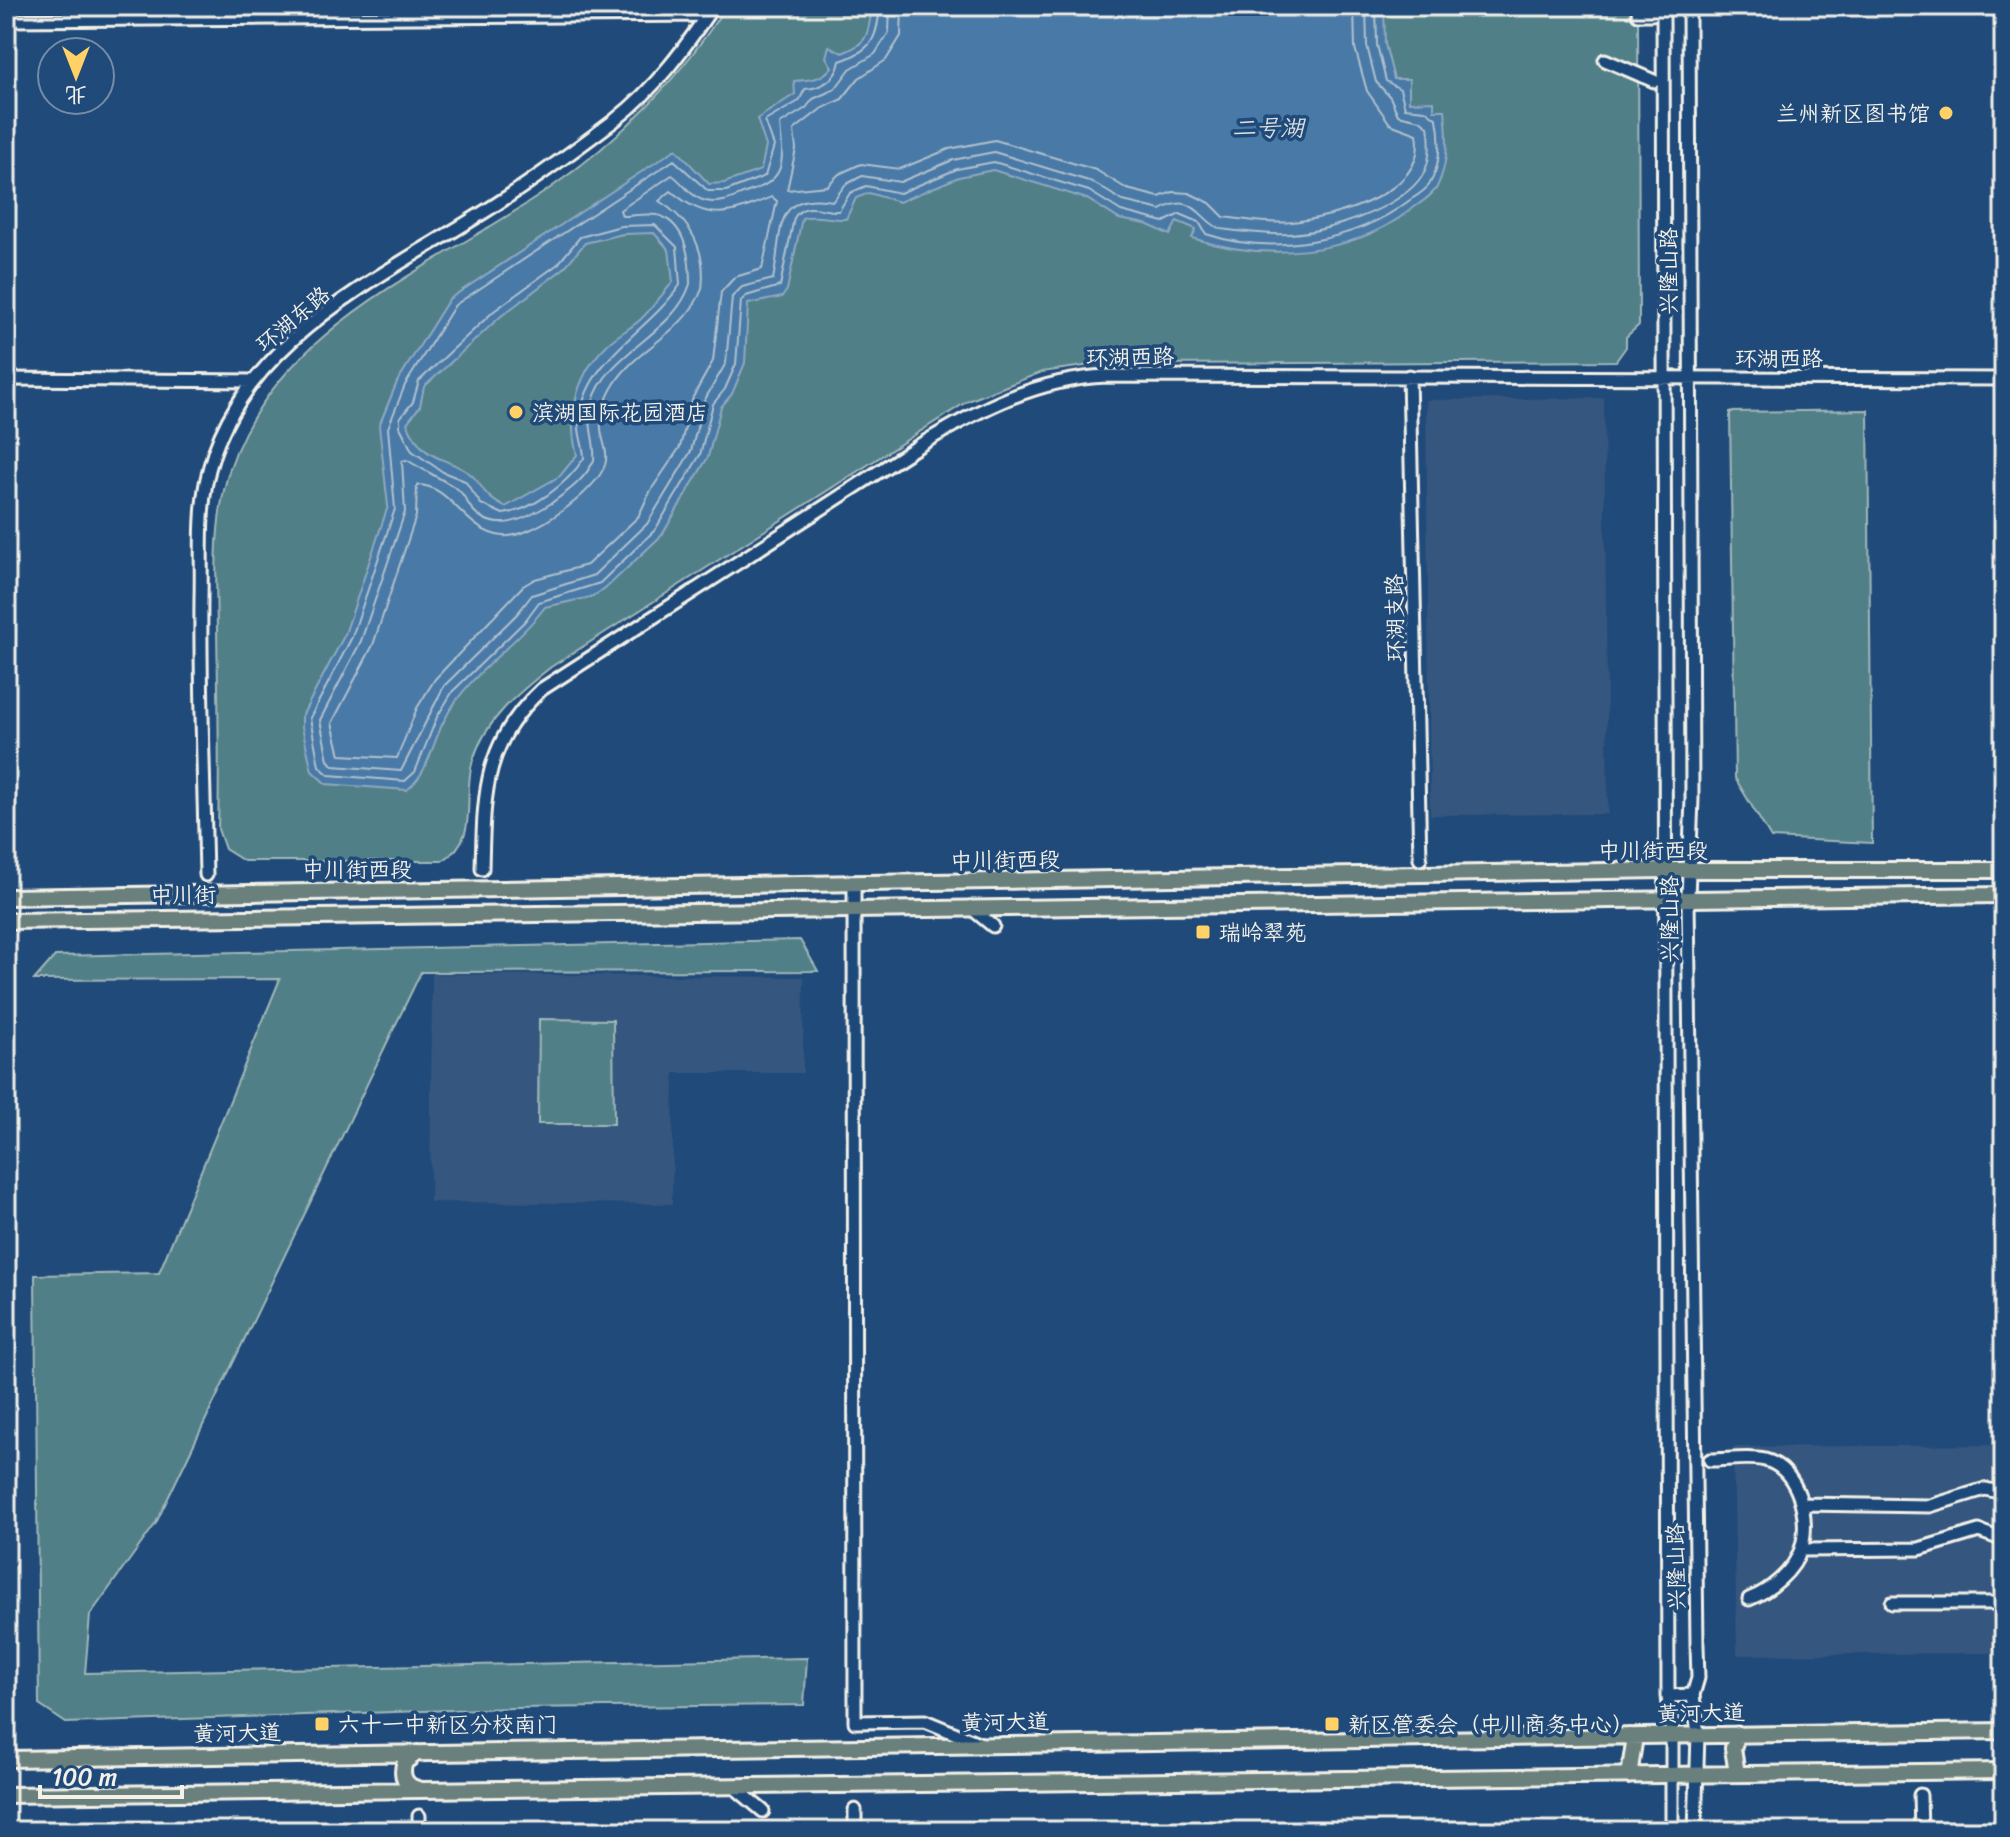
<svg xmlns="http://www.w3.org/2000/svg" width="2010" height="1837" font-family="Sriracha,'LXGW WenKai TC',sans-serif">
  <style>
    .built { fill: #35567e }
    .green { fill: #517f88; stroke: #a2b8b8; stroke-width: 2 }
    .water { fill: #4a79a6; stroke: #8ea9c0; stroke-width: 2; fill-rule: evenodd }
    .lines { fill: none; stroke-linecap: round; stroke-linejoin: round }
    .shore { stroke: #b0c1ce; stroke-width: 2 }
    .minor-casing { stroke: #f4f1e8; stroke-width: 17 }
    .major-casing { stroke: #f4f1e8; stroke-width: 20 }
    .minor { stroke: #1f4a7a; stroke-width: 11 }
    .major { stroke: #6a807d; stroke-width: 14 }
    .poi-dot { fill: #ffd166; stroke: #1f4a7a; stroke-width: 3 }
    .labels { text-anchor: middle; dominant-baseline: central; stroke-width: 7; stroke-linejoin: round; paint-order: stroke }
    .poi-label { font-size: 22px; fill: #f4f1e8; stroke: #1f4a7a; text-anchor: start }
    .street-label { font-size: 22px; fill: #f4f1e8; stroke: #1f4a7a }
    .water-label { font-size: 24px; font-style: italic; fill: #dadfde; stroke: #1f4a7a }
  </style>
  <rect width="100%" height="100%" fill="#1f4a7a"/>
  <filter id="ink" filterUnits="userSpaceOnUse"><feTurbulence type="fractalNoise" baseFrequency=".0125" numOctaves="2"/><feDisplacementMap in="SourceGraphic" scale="16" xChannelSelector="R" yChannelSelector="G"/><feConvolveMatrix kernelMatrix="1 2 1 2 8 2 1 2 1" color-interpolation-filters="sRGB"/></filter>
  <g filter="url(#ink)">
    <path class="built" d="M1604,398L1608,814L1430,815L1426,400Z
      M432,974L804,977L803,1073H674L672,1204L430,1202Z
      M2004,1445V1653L1737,1655L1733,1447Z"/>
    <path class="green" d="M726,6H1638L1639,325L1626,337V347L1616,361L1149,364L1091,365L1042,372L968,401L551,667C519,692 486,719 473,760C461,798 482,837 442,861H244L225,849L218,829C220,763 218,696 217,630C216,576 213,520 230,468C277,327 432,269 546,191C617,142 680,79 726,6Z
      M1868,410L1872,843L1771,838L1735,778L1730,412Z
      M800,940L818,971L421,972L156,1523L90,1615L85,1673L807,1658L804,1705L513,1708L66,1723L39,1705L35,1275L159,1273L280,979L34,980L55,956Z
      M539,1019L613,1020L614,1124H538Z"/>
    <path class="water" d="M873,6H1384L1385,44L1394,79H1409V102L1434,101V110H1445C1448,137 1449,162 1437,187C1432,197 1418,204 1409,211C1349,257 1262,261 1192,238L1196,229L1177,221L1170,235L1146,224L1119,219L1087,199L993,170L959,177L899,202L869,193L856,198L846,219C830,220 818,214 802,218L787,290L782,297L748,304L745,363L732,394L721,407L708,457L662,535L604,590L591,597L545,607C515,647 468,674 445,719C431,745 430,771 407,790L326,784L312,771L302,727V716L345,634L388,506L379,426L397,382L449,299L676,149L709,184L724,183L761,170L766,146L757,119L795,94L794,81C810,80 821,80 832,67L826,57L829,46L842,53C873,41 866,32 873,6ZM654,233L669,250L673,282C662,294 652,309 640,320C631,328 619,334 610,342C577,372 566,414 577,455L560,476L505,507C479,494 484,484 469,473C439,453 426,464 407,423L420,406L424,387L500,317L563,269L585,243L623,234Z"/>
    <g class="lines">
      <path class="shore" d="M880,6C877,38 873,50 840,61C837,79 822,88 805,89L799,101L765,121L774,146L765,176L726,191H708L674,160L455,305L405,385L388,428L395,509L352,637L310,718L319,766L329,775L405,781L415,772L437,717L453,691L525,621L539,602L600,583L655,530L700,455L713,404L725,389L736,364L741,301L746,296L780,286L794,218C805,200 822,212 839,211L850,193L866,186L900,193L957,169L994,162L1089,191L1121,211L1164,222L1180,214L1199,222L1206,234C1272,256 1355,242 1410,200C1416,196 1425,191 1429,185C1441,166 1441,139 1437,119L1425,110L1405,108L1400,89L1386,81L1377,45L1376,6
        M890,6L889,32L875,54L850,69L835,89L813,99L806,108L780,124C783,160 788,180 748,192C734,197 722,205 706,201C691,198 683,182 672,175L620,210L622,216C634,216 650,212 661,216C687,227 690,260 690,284C674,335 607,350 592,404C586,425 596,441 594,460C585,480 567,492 550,504C526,519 494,536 471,508C466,501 463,492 456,488C440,478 423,470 407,460L402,461L405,512L361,641L320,720L328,760L333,766L401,771L444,686L517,614L532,595L594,575L647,524L691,451L704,401L726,363L732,297L742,287L773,279C783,235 771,190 833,201L845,185L862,176L900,182L953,160L994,152L1092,182L1123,201L1161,210C1195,190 1200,222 1221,229C1244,232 1267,235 1289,234C1327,232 1395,210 1419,180C1431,167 1431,143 1428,126L1420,120L1398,115L1390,97L1376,82L1367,46L1366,6
        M902,6L901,36L886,60L859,78L842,99L821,109L794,130L796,149L787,190L827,186L839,174L861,164L900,169L949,149L995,140L1096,170L1127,189L1159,197L1173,192L1189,193L1210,203L1224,217C1246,220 1270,224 1293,222C1337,217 1428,193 1417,134L1390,124L1367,91L1355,48L1354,6
        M671,191C709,223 728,215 772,197L777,201L762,269L735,277L721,292L713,361L693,397L680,447L651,490L638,517L587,565L535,579L523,586L435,679L417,708L397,758L340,755L332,723L373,645L416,516L417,485C451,484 465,533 503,536C531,539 596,492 605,465C609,452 602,442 601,429C600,414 607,395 615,383C638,347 686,332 702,289C707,249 691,221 659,201Z
        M655,225L677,247L680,285C646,335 581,360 579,427C579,437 584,447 584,458C568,483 534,510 503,514L481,504L465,481L443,472L412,451L400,427V418L413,402L419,381L494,311L558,264L580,237L621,226Z"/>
      <g class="minor-casing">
        <path id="minor" d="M1663,6L1668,1696L1672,1735V1831
          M1689,6L1692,799L1688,897L1697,1645L1698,1678L1693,1695L1698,1734L1695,1831
          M1638,14H1652
          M6,20L707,15
          M1605,60L1654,81
          M1409,376L1420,859
          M6,379L254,381
          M482,869C484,794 483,743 542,689L920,445C979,409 1037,379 1107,376L2004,379
          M206,875C204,783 200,690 201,598C202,560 199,520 206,483C233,342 383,277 492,207C534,180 575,150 615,120C655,89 685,48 713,6
          M854,884L855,1722L925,1721L981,1744
          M970,907L993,926
          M1710,1460C1726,1460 1750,1456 1765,1460C1799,1469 1811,1520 1801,1549C1794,1571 1770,1591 1749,1599
          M1802,1504L1930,1506L1985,1489L2004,1493
          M1801,1550L1919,1549L1979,1531L2004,1540
          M1892,1603H2004
          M1668,1696L1693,1695
          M733,1786L763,1811
          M1920,1795L1921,1831
          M419,1816V1831
          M855,1831V1810"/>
      </g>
      <g class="major-casing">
        <path id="major" d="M6,897L1666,870H2004
          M6,921L2004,895
          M1629,1736L1634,1743L1629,1776
          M417,1753L405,1762C400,1775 405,1786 418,1789
          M6,1759L2004,1731
          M1737,1774L1733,1748L1738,1734
          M6,1795L2004,1771"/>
      </g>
      <use href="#minor" class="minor"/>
      <use href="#major" class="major"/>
    </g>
  </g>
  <g class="poi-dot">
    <circle cx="1946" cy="113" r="8"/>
    <circle cx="516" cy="412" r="8"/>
    <rect x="1195" y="924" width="16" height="16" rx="4"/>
    <rect x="314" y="1716" width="16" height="16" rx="4"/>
    <rect x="1324" y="1716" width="16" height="16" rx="4"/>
  </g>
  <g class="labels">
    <g class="poi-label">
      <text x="1930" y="113" text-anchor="end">兰州新区图书馆</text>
      <text x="532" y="412">滨湖国际花园酒店</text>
      <text x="1219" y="932">瑞岭翠苑</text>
      <text x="338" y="1724">六十一中新区分校南门</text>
      <text x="1348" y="1724">新区管委会（中川商务中心）</text>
    </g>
    <g class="street-label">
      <text transform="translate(1668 271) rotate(-90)">兴隆山路</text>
      <text transform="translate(293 319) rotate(-40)">环湖东路</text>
      <text transform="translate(1130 357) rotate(-1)">环湖西路</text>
      <text x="1779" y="358">环湖西路</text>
      <text transform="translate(1395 618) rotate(-91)">环湖支路</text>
      <text x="1653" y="850">中川街西段</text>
      <text transform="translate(1005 860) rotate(-1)">中川街西段</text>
      <text x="357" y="869">中川街西段</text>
      <text transform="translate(183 895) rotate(-1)">中川街</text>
      <text transform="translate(1669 919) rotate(-90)">兴隆山路</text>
      <text transform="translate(1676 1567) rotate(-91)">兴隆山路</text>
      <text transform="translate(1701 1713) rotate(-1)">黄河大道</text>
      <text transform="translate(1005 1722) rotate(-1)">黄河大道</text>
      <text transform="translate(237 1733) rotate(-1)">黄河大道</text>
    </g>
    <g class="water-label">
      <text x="1268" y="128">二号湖</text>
    </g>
  </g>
  <rect width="2010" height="1837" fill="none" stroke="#1f4a7a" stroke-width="32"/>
  <rect x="16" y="16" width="1978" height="1805" fill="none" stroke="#f4f1e8" stroke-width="3" filter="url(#ink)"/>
  <g transform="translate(76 76) rotate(180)"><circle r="38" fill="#1f4a7a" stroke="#748da6" stroke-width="2"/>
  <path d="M0-6L14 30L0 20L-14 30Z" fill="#ffd166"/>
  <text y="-12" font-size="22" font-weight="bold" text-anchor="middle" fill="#f4f1e8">北</text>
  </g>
  <path d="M40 1785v12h142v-12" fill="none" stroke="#f4f1e8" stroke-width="4"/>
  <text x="52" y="1785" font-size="24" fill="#f4f1e8" stroke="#1f4a7a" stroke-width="6" paint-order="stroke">100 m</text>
</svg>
